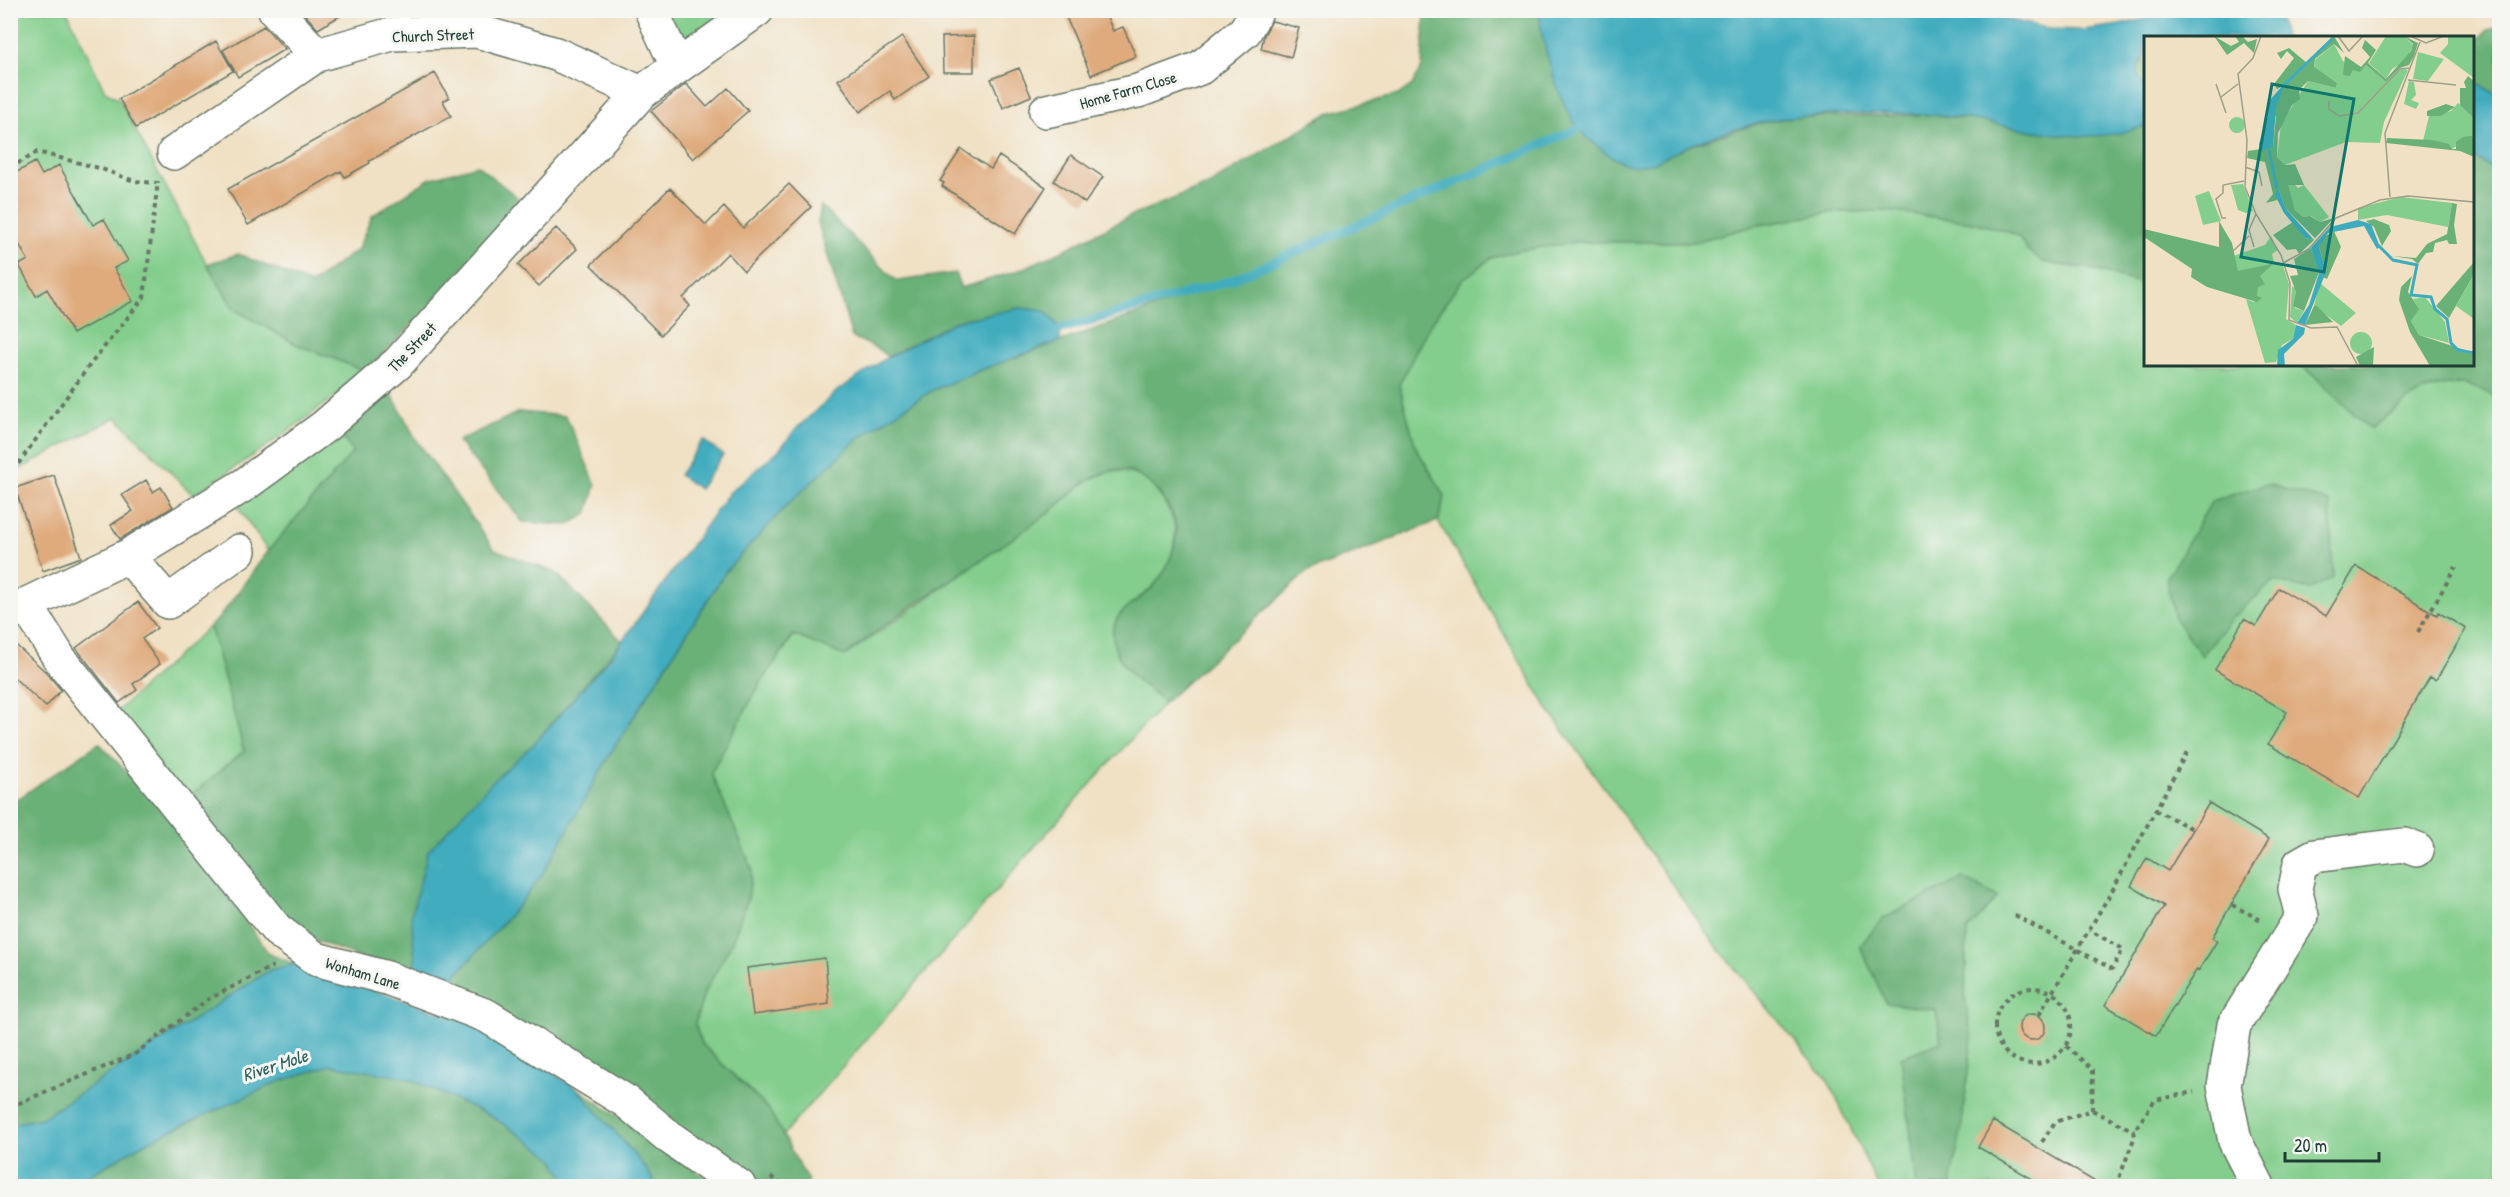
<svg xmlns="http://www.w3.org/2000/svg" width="2510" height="1197" font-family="'Patrick Hand',sans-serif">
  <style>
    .green { fill: #83ce8c; stroke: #518660; stroke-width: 1.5 }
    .forest { fill: #6ab178; stroke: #447756; stroke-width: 1.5 }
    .water { fill: #3facbe; stroke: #2f7479; stroke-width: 1.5 }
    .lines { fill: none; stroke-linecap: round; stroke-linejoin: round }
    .stream { stroke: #3facbe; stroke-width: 9 }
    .building { fill: #dfaa7b }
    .minor-casing { stroke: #687666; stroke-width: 36 }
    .path { stroke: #687666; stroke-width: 4; stroke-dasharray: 4.5 4.5; stroke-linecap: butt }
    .minor { stroke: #fff; stroke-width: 33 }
    .labels { text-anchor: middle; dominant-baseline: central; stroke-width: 6; stroke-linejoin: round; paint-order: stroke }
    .street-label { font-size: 16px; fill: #1f3d34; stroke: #f6f6f2 }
    .water-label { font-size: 18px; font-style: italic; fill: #295e5d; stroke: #f6f6f2 }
    .inset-river { fill: none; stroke: #3facbe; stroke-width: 3 }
    .inset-road { fill: none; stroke: #9c9f8a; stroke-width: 1.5 }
    .view { fill: #0f766e; fill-opacity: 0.15; stroke: #0f766e; stroke-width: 3 }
    .inset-edge { fill: none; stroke: #1f3d34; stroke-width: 3 }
  </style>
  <rect width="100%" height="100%" fill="#f6f6f2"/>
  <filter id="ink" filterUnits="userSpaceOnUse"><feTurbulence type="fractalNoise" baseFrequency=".0167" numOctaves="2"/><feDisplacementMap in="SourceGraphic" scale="12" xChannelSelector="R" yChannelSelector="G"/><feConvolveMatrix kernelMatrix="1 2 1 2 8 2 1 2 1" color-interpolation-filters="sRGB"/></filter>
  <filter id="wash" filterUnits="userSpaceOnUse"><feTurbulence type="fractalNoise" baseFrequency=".008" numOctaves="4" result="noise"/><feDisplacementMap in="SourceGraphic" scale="24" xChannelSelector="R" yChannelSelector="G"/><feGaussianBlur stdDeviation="1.35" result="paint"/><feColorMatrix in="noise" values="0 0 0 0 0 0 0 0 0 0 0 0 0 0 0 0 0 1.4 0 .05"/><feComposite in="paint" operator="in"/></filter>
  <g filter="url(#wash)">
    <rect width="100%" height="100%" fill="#f0e1c4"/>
    <path class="green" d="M11,11H67L105,91L119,99L207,264L234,309L296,344L365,371C311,418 253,456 193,495L116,417L11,474Z
      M662,11H736L677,48Z
      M1887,211L1973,222L2010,232L2019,237L2027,250L2056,265L2086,268L2145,284L2146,364L2303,365L2370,429C2412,396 2447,365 2499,399V1186H1878L1828,1081L1714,943L1546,706L1438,521L1445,496L1416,448L1399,385L1429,326L1462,280L1491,258L1517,250L1575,242H1694L1754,226L1833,212Z
      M340,434L353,452L268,551L237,506Z
      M1111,471C1137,472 1150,478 1163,501C1168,508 1175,521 1175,530C1176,550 1166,575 1151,588C1136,602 1111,612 1113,636C1116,668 1142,684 1165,702L1051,828L783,1135L769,1110L701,1043L695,1024L704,993L731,944L748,898L752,869L711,773L761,682L794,635L845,656L1047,514L1088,480Z
      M210,626L244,751L184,801L116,712Z"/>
    <path class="forest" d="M1425,11H1540L1654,161L1691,145L1757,124L1793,117L1931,115L1979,120L2138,77V67L2145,57V284L2086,268L2043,262L2027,250L2019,237L2009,232L1973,222L1887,211L1833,212L1754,226L1694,242H1576L1517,251L1491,258L1462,280L1429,326L1399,385L1416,448L1445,496L1438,521L1307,572L1165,702C1143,684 1115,668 1113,637C1111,610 1138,604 1153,587C1165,573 1178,547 1176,528C1172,500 1141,464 1110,471C1085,477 1067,499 1047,514C981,563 909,604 845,656L793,635L761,682L711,773L752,869L748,898L731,944L704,993L695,1024L701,1043L769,1110L808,1181L800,1186H758L717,1157L444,988L519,905L542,875L609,756L726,571L786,506L861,436L931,391L981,370L1217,285L1061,329L1045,311L1020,308L956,321L888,357L878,349L852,337L818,223L821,206L892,277L898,281L955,273L961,288L1017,271L1062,251L1126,218L1210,184L1328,113L1398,95L1412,85L1422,67Z
      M2499,27V95L2473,82L2472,46L2488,30Z
      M2473,157L2499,172V399C2447,365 2412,396 2370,429L2303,365L2472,364Z
      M477,165L517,197L516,211L408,329L365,371L296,344L234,309L207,264L238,254L311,284L358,249L372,216L429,179Z
      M391,393L416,439L494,549L556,573L622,641L533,745L417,980L297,933L184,801L244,751L210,626L219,618L268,551L353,452L340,434Z
      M519,412L566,416L596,485L587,514L568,525L523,522L458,441Z
      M2267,484L2330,502L2333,577L2310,590L2274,581L2232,618L2202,656L2175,619L2166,579L2212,501Z
      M99,743L156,803L210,871L269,954L296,964L270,970L42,1118L11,1124V800L19,798Z
      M1963,878L1998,897L1967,931L1965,997L1972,1039L1961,1132L1951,1178L1953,1186H1917L1901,1057L1941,1042L1936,1010L1886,1003L1860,946L1882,919Z
      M331,1065L408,1078L491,1116L552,1157L570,1186H71L146,1142L278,1082Z
      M577,1088L718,1186H657L644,1166Z"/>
    <path class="water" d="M1540,10H1857L1865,14L1874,10L1979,11L2006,19L2052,29L2083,30L2119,25L2180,11L2278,10L2284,37L2146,38L2145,57C2135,67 2135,76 2145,86V126C2075,153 2003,118 1931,115C1887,112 1840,114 1795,117C1761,120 1723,132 1690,145C1673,152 1650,169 1631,165C1610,161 1579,133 1569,114C1557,91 1538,35 1540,10Z
      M2473,82L2499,95V172L2473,157Z
      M1020,308L1045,311L1061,329L1060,341L981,370L931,391L861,436L786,506L726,571L609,756L542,875L519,905L444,988L417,980L411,916L428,851L494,780L533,745L612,655L729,493L779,450L796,429L837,391L888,357L956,321Z
      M703,440L723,455L699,489L679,475Z
      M296,964L478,1025L577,1088L644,1166L657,1186H570L552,1157L491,1116L408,1078L331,1065L278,1082L146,1142L71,1186H11V1124L42,1118L270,970Z"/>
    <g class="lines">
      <path class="stream" d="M1051,332L1229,281L1591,123"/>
    </g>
    <g id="blocks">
      <path class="building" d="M301,10H350L318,29Z
        M1063,10H1104L1113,31L1123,27L1136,56L1091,75Z
        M1272,21L1299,28L1291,57L1261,49L1264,35Z
        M264,26L285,49L238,77L223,50Z
        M974,36V72H943L942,37Z
        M902,37L929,76L895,100L890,91L860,112L838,80Z
        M216,41L233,71L136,128L119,99Z
        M1019,68L1031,96L1003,108L991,79Z
        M435,73L449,98L443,101L451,116L369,161L370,163L345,177L341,171L248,225L228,189Z
        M686,84L707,107L728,88L748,111L693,159L651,111Z
        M961,149L991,169L999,156L1046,187L1015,234L942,186L944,183L940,181Z
        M1071,155L1103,177L1085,203L1054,181Z
        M35,162L42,175L59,165L93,225L104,219L128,261L114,268L133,301L73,334L47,289L36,296L19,265L28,260L10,229V176Z
        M789,184L811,207L744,271L728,253L683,298L690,306L661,335L591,265L670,188L706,225L724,207L743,228Z
        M556,228L577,249L539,286L518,265Z
        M54,475L81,557L43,571L15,488Z
        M146,480L153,492L161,487L173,507L120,539L111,525L133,511L122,495Z
        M2356,566L2437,615L2438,612L2466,629L2436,680L2430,677L2359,798L2268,744L2287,712L2215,670L2244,619L2256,626L2279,588L2326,616Z
        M138,602L157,628L142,639L160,664L133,684L137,690L119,703L76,648Z
        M10,640L45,671L61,690L46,707L10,674Z
        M2209,803L2269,839L2212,938L2217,941L2199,970L2197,969L2156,1036L2105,1005L2164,906L2131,886L2147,858L2168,871Z
        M825,958L829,1004L753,1015L747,968Z
        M2019 1027a13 13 0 1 1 26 0a13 13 0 1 1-26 0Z
        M1993,1121L2102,1186H2044L1978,1147Z"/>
    </g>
  </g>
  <g filter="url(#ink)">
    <use href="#blocks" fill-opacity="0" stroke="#687666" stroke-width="1.5"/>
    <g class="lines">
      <g class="minor-casing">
        <path id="minor" d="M275,10L317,55
          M651,10L677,66
          M1046,111L1138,91L1200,68L1245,31L1257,10
          M174,153L317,55L392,34L477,31L556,54L641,93
          M128,556L168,602L239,551
          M26,605L60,659L277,930L316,959L387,978L487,1016L627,1102L669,1137L739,1186
          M10,612L128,556L244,485L325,426L398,363L641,93L757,10
          M2258,1186L2235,1141L2224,1086L2234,1025L2302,916L2295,889L2300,864L2314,856L2345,852L2404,845L2417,850"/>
      </g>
      <path class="path" d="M10,168L37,152L99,168L134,181L156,183
        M10,456L13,471L10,483
        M13,471L89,366L144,297L158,181
        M10,560L15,574
        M2418,632L2456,567
        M2155,810L2193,829
        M2232,905L2261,920
        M2015,915L2112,969L2123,949L2089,930
        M1995 1026a38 38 0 1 1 76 0a38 38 0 1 1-76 0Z
        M2039,1015L2113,889L2188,750
        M2066,1046L2093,1070L2092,1110
        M10,1107L135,1054L207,1000L273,966
        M2042,1142L2055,1122L2092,1110L2134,1131
        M771,1177L784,1186
        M2116,1186L2135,1136L2134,1131L2155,1100L2194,1092"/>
      <use href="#minor" class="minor"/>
    </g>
  </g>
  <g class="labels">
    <g class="street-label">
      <text transform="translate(433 35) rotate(-2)">Church Street</text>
      <text transform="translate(1128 90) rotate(-16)">Home Farm Close</text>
      <text transform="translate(412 347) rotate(-46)">The Street</text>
      <text transform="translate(363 973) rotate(17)">Wonham Lane</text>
    </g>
    <g class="water-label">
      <text transform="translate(275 1065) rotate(-18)">River Mole</text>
    </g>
  </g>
  <g transform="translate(2144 36)">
    <rect width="330" height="330" fill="#f0e1c4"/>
    <path d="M242,0H260L269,9L262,25L248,33L242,43L225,27ZM304,0H330V42L296,17L304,8ZM190,8L199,25L208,34H217L222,29L242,46L257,33L264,34L240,86L236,107L202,106L141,129L133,121L137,88L164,45L192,52L193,47L170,33L171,24ZM274,16L300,23L284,45L269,43ZM265,45L270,46L272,59L267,64L275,67L272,73L260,68ZM314,67L330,80V102L307,113L288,104L279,105L285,80L307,75ZM85 89a8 8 0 1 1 16 0a8 8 0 1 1-16 0ZM148,146L154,152L160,149L185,181L176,186L167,180L159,181L151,174L143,150ZM99,148L109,175L102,177L94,174L87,149ZM65,155L77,185L59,189L51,160ZM257,161L308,167L304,191L243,179L214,184V172ZM127,200L134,214L128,218L130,227H138L145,248L142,283L152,289L149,303L138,309L132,326L121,327L102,263L110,266L115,240L129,227L94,236L89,220L121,209ZM330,238V283L312,270ZM176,247L212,277L197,290L170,270ZM148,250L152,253L151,272L160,275L153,287L146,281ZM281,261L301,286L305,307L275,299L267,285L273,270L269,263ZM206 307a11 11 0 1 1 22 0a11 11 0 1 1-22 0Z" fill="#83ce8c"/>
    <path d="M70,0L87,10L95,6L91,0H98L104,6L113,3L110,17L100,7L83,19ZM190,0L200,17L190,8L171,23L170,31L193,47L192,52L164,45L155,54L156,63L148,69L134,97L133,121L141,129L151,128L160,149H144L151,174L159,181L166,180L176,186L190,182L171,202L142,173L134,152L133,164L122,167L129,158L121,126L103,122L104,115L129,111L132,81L127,71L141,49L133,53L130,48L150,22L143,15L137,23L133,17L145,12L163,27ZM260,0L274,7L270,20L265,29L256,32L242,46L222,29L216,36L209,34L206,40L199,39L201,20L217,31L226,21L218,12L221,4L232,14L224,27L242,43L267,15L269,8ZM324,40L330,45L329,81L316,69V52H322L320,46ZM302,68L311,71L297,80H283V75ZM327,100L330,102V121L316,115L242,107L243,102L288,104L305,108L308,113H312V106L319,101ZM308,167L313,168L310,189L313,208H305L303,204L291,207L289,216L282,217L274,228L268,223L248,220L272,222L283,208L303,198ZM230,183L245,189L247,195L238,210L230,191L222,185ZM75,185L88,207L94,235L130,227L116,240L121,248L114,251L113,260L118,262L113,266L63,251L47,241L48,233L0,201V193L75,211ZM149,186L161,202L170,204L155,218L152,213L143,214L129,199ZM190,195L197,211L183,243L179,241L182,236L175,211L180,201ZM167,212L175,236L160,275L149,270L152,256L146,240L154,239L150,223ZM330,226V238L305,282L292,270ZM268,240L264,256L275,273L267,285L275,299L330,317V330H286L266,296L255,264L257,251ZM170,270H173L189,286L161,289ZM230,311L229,330H216L212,321Z" fill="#6ab178"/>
    <path d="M141,47L132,71L129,111L117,115L115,108L124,80L125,65ZM134,152L142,173L170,204L161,202L140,177L131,159ZM214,184L227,188L236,211L233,213L220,190L184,197L175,211L182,236L161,289L153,287L165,269L175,237L167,212L186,191ZM152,289L161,292L160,298L140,318L141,330H133L134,314L149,303Z" fill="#3facbe"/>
    <path class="inset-river" d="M140,49L189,2M125,114L133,153M234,209L249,224L273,229L267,259L287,261L291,273L303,283L307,307L314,314L330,317"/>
    <path class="inset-road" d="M117,0L109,22L94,38L103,104L101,151L112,178L137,219L146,247L145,284L167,292L193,291L214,330M194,0L205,15L218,1M266,0L282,7L300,0M264,44L312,49M72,48L82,77M77,61L94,48M185,65V73L195,80L214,77L256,33L266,32M101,131L115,136L118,150M246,161L241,97L276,6M82,182H78L72,163L79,157V149L100,145M110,211L105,194L112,178M88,216L105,200M139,227L165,213L192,182L236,164L264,160L330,166"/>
    <path class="view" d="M128,48L210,63L180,236L97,221Z"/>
    <rect width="330" height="330" class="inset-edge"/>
  </g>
  <rect width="2510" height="1197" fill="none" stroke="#f6f6f2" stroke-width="36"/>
  <path d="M2285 1152v9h94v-9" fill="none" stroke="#1f3d34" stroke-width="3"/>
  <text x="2294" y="1152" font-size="18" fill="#1f3d34" stroke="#f6f6f2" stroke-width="4.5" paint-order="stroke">20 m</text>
</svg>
